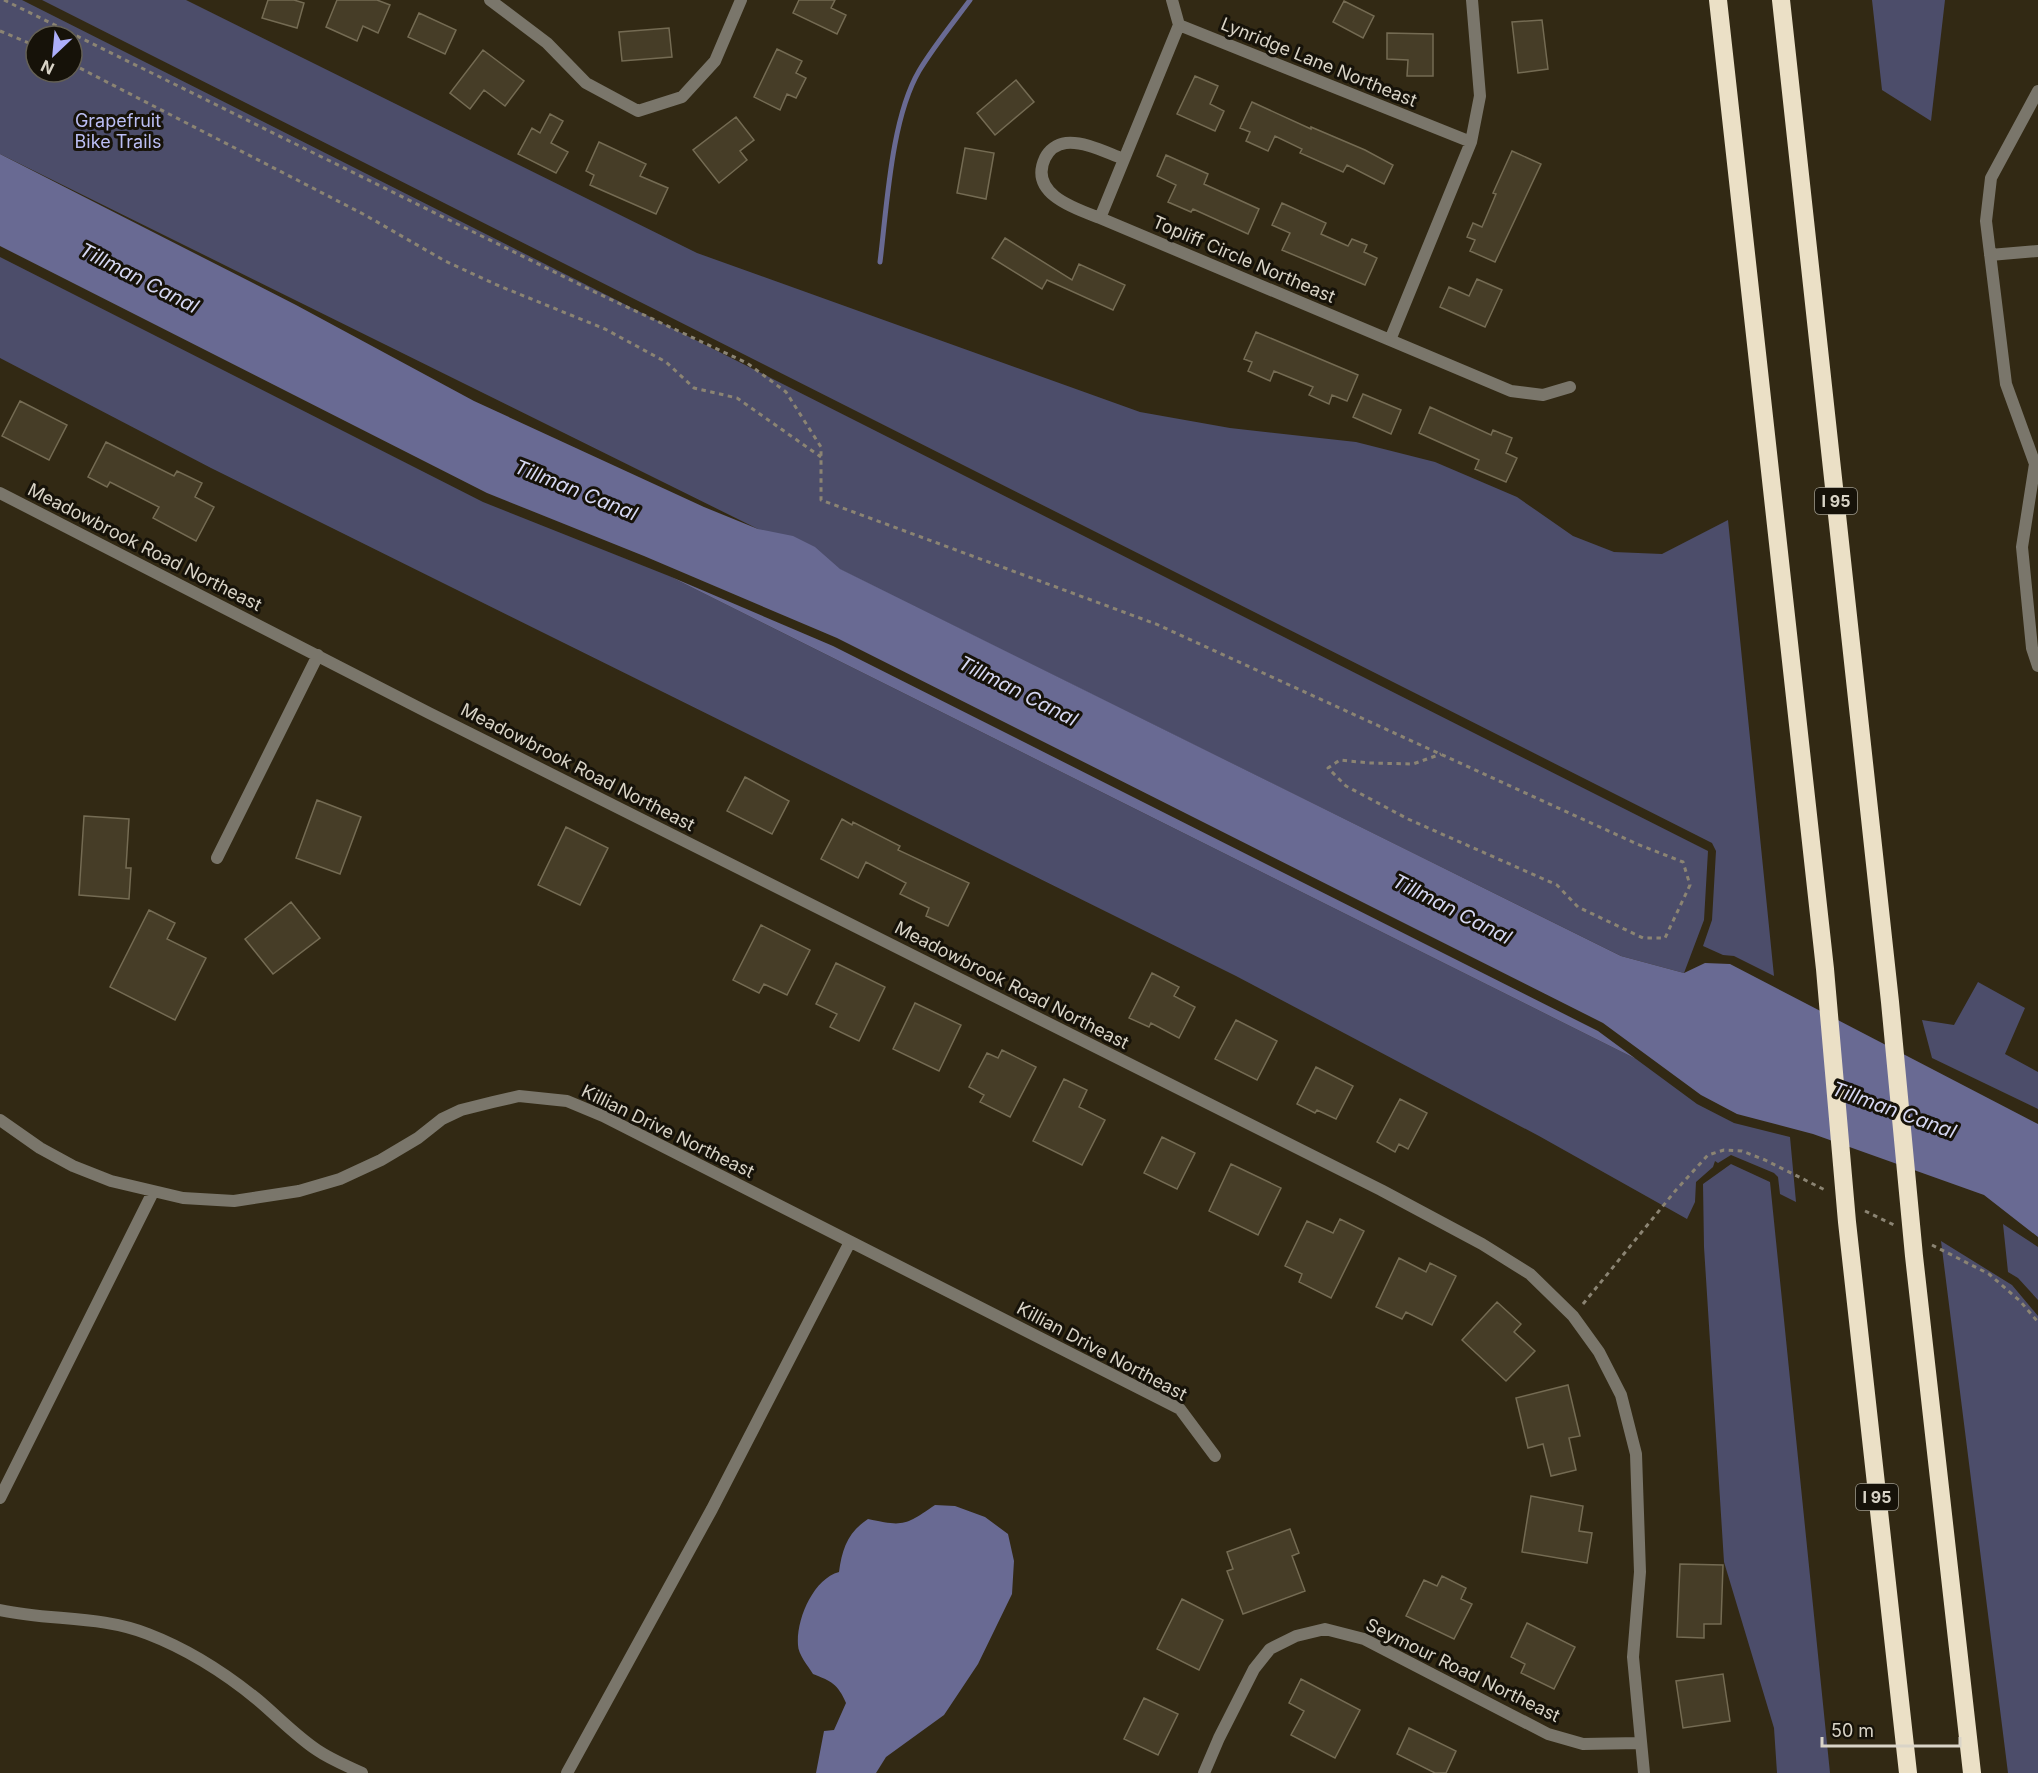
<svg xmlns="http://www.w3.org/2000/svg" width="2038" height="1773" font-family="Inter,sans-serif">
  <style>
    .green { fill: #4c4d6a; fill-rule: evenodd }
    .water { fill: #696a93 }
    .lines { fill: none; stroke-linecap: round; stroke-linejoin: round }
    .stream { stroke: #696a93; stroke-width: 5 }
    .building { fill: #463d27; stroke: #746b53; stroke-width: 1.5 }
    .path { stroke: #8b8473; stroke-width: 3; stroke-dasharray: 4.5 4.5; stroke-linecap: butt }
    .street { stroke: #7a766b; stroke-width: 12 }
    .highway { stroke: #ebe0c6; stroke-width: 18 }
    .labels { text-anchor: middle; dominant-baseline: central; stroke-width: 6; stroke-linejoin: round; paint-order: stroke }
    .shield { fill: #161209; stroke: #9e9a8e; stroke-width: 1.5 }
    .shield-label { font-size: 16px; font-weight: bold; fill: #d9d4c7 }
    .street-label { font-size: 18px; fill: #d9d4c7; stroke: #161209 }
    .park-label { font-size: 18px; fill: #bcbff4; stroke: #161209 }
    .water-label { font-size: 20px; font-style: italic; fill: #d6d8f3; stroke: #161209 }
  </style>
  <rect width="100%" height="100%" fill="#322914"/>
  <path class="green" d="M0,0H22L1708,851L1704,920L1684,973L1621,956L0,154ZM36,36H72V72H36Z
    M42,0H186L697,253L1140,412L1230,428L1356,442L1435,462L1517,497L1573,536L1614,552L1662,554L1728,520L1774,976L1734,956L1723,955L1703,946L1712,920L1716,851L1712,843Z
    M1872,0H1945L1931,121L1882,90Z
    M0,257L483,502L669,576L703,593L1636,1059L1697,1104L1734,1123L1790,1137L1796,1202L1780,1194L1778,1177L1774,1173L1731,1155L1718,1163L1715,1161L1713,1167L1696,1182L1695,1202L1687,1219L1539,1136L1236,976L211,468L0,358Z
    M1978,982L2025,1008L2005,1054L2038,1072V1109L1932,1058L1922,1020L1954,1025Z
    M1731,1164L1770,1182L1830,1773H1777L1774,1728L1724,1562L1704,1247L1703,1184Z
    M2003,1224L2038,1247V1300L2018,1278L2008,1272Z
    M1941,1241L2012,1285L2038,1316V1773H2008Z"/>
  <path class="water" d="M0,154L296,305L474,401L704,507L758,529L793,536L815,547L840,569L1621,956L1684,973L1705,963L1730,964L2038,1124V1237L1984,1195L1813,1134L1737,1114L1701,1095L1603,1023L837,638L644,556L487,493L0,246Z
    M669,576L833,646L1598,1031L1636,1059Z
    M935,1505L955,1506L985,1517L1008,1534L1014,1561L1012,1594L978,1664L944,1715L886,1757L876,1773H816L824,1731L834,1730L846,1703C838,1684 831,1681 813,1674C808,1666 798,1654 798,1645C796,1620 813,1579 839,1572C842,1549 848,1532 868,1519C904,1527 906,1525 935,1505Z"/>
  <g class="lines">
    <path class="stream" d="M880,262C887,206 891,119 919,71C934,46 953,23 970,0"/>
  </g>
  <path class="building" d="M268,0H294L304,3L297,28L262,18Z
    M337,0H377L390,5L378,33L363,26L357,41L326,27Z
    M799,0H835L831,8L846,15L837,34L793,13Z
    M1344,1L1374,16L1363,38L1333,22Z
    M419,13L456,30L445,54L408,37Z
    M1542,20L1548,69L1518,73L1512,22Z
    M669,28L672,57L622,61L619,32Z
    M1387,33L1433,34V76H1407L1408,60L1387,59Z
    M777,49L802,61L796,73L806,78L796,98L787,94L780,110L754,97Z
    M483,50L524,81L505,106L484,90L470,109L450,93Z
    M1195,76L1218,86L1210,104L1224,111L1215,131L1177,114Z
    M1016,80L1034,102L995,135L977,113Z
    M1252,102L1311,129V127L1365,150L1393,165L1384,184L1347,165L1343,172L1300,153L1302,149L1275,136L1268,151L1246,141L1250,132L1240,128Z
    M550,114L563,121L551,143L568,152L556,173L518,154L532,128L540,133Z
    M736,117L754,140L740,151L747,160L719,183L693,150Z
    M599,142L646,164L640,176L668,188L656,214L590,185L594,175L586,171Z
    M965,148L994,153L986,199L957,193Z
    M1512,151L1541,164L1495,262L1470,251L1475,240L1467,237L1473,223L1482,227L1496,194L1493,193Z
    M1166,155L1208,174L1204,184L1259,209L1248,234L1193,209L1191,212L1168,202L1176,185L1157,176Z
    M1282,203L1326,223L1321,234L1348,246L1352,239L1367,245L1364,252L1377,258L1365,285L1282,250L1290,233L1272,225Z
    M1005,238L1072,280L1079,264L1125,285L1113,310L1047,280L1042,289L992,258Z
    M1477,279L1502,290L1485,327L1440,307L1449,287L1469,296Z
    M1256,332L1358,375L1347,401L1332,395L1329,404L1309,395L1313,387L1274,371L1270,381L1248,371L1252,362L1244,359Z
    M1363,394L1401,410L1391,434L1353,417Z
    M20,401L67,425L49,460L2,436Z
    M1430,407L1491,435L1493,430L1512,438L1506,453L1517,458L1506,482L1475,469L1479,460L1419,433Z
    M106,442L174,476L177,471L202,483L195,497L214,507L196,541L153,518L159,507L110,482L107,487L88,477Z
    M745,777L789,801L772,834L727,811Z
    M317,800L361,817L340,874L296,858Z
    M84,816L129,819L126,868H131L129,899L79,895Z
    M842,819L852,825L853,822L900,846L898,850L969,883L948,926L926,916L929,908L900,894L906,883L866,862L858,878L821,859Z
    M566,827L608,848L580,905L538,885Z
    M291,902L320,938L273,974L245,939Z
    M149,910L175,923L167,939L206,958L175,1020L110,987Z
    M761,925L810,950L787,995L764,984L759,993L733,980Z
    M836,963L885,987L859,1041L830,1027L837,1014L816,1004Z
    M1152,973L1179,987L1174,996L1195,1007L1179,1038L1151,1023L1149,1027L1129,1018Z
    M915,1003L961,1025L939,1071L893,1049Z
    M1236,1020L1277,1041L1257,1080L1215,1059Z
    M1002,1050L1036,1067L1010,1117L980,1102L984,1095L969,1087L987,1053L998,1058Z
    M1316,1067L1353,1086L1336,1119L1317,1110L1315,1113L1297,1104Z
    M1064,1079L1087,1090L1079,1107L1105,1120L1082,1165L1033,1141Z
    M1400,1099L1427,1113L1408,1149L1399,1144L1395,1152L1377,1142Z
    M1162,1137L1195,1153L1177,1189L1144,1173Z
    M1231,1164L1281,1188L1258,1235L1209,1211Z
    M1340,1219L1364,1231L1331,1298L1299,1282L1302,1274L1285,1266L1307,1221L1333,1233Z
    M1399,1258L1426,1272L1430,1263L1456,1276L1432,1325L1406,1312L1402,1319L1376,1307Z
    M1497,1302L1521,1324L1514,1332L1535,1351L1506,1381L1462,1340Z
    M1568,1385L1580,1436L1569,1438L1576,1470L1551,1476L1543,1444L1528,1448L1516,1398Z
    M1531,1496L1583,1506L1579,1531L1592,1533L1587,1563L1522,1552Z
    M1290,1529L1299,1553L1292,1556L1305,1591L1243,1614L1227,1571L1233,1569L1227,1552Z
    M1680,1564L1723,1565L1721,1624H1704V1638L1677,1637Z
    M1442,1576L1466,1588L1461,1599L1472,1604L1454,1639L1406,1616L1424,1580L1437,1586Z
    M1182,1599L1223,1620L1199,1670L1157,1649Z
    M1527,1623L1575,1647L1554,1689L1521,1673L1525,1664L1511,1657Z
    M1723,1674L1730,1721L1683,1728L1676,1681Z
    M1301,1679L1360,1710L1335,1758L1291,1735L1304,1711L1289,1703Z
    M1144,1698L1178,1714L1158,1755L1124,1739Z
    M1409,1728L1456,1751L1446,1773H1435L1397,1754Z"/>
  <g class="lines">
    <path class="path" d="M4,0L599,294L747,363L786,392L821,447V500L1156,624L1637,844L1683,862L1690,885L1665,938H1643L1578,907L1557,885L1408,819L1346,786L1328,768L1340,760L1369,763L1413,764L1441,754
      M0,31L36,46
      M72,64L365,215L445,261L497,285L605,329L666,362L694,388L737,398L821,457
      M1865,1211L1894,1225
      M1932,1245L1989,1274L2020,1301L2038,1322
      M1583,1304L1676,1190L1708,1155L1724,1150L1742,1151L1765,1160L1827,1191"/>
    <path class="street" d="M490,0L547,43L586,83L638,111L682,97L715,61L741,0
      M1172,0L1179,25L1471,142
      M1179,25L1100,218L1511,391L1543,395L1570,387
      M2038,91L1991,178L1986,221L2006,384L2035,464L2022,547L2032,648L2038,666
      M1100,218C1076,209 1028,194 1045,158C1049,150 1057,144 1066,143C1085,141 1107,153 1124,159
      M1990,255L2038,251
      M1390,340L1471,142L1480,96L1472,0
      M0,493L429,713L1381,1190L1482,1244L1530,1274L1573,1316L1599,1352L1621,1395L1636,1454L1640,1572L1633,1657L1644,1773
      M217,858L318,655
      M0,1120L40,1148L73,1166L111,1181L183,1198L234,1201L299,1191L340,1179L381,1160L418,1138L442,1119L461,1110L493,1102L519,1096L567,1101L603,1116L1180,1409L1215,1456
      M0,1498L153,1192
      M0,1610C49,1621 101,1615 148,1634C187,1649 225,1673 258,1700C277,1716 296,1736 317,1750C330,1759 347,1766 362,1773
      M567,1773L712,1509L850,1242
      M1204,1773L1219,1738L1254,1669L1270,1649L1296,1636L1325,1629L1364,1639L1548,1734L1583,1744L1640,1743"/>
    <path class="highway" d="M1718,0L1825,969L1847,1222L1908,1773
      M1781,0L1890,1002L1914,1256L1972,1773"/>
  </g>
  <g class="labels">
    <g class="shield">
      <rect x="1815" y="488" width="42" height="26" rx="4.5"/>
      <rect x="1856" y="1484" width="42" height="26" rx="4.5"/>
    </g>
    <g class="shield-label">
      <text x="1836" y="501">I 95</text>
      <text x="1877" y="1497">I 95</text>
    </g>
    <g class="street-label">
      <text transform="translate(1319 62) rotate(22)">Lynridge Lane Northeast</text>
      <text transform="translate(1244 259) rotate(23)">Topliff Circle Northeast</text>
      <text transform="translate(145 547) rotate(27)">Meadowbrook Road Northeast</text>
      <text transform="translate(578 767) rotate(27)">Meadowbrook Road Northeast</text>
      <text transform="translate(1012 985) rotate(27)">Meadowbrook Road Northeast</text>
      <text transform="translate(668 1131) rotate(26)">Killian Drive Northeast</text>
      <text transform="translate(1102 1351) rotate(28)">Killian Drive Northeast</text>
      <text transform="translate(1463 1670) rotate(26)">Seymour Road Northeast</text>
    </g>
    <g class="park-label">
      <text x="118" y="120">Grapefruit<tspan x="118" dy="21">Bike Trails</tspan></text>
    </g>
    <g class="water-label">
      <text transform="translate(139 278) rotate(27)">Tillman Canal</text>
      <text transform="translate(576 490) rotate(22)">Tillman Canal</text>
      <text transform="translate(1018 691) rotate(27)">Tillman Canal</text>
      <text transform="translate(1452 909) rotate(27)">Tillman Canal</text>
      <text transform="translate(1894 1110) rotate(20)">Tillman Canal</text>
    </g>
  </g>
  <g transform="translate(54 54) rotate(206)"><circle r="28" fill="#161209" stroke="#646055" stroke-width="1.5"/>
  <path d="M0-4.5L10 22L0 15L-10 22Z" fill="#adaffb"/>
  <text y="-9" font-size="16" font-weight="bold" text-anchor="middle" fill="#d9d4c7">N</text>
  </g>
  <path d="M1822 1737v9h138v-9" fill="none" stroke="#d9d4c7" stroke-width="3"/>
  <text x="1831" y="1737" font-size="18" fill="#d9d4c7" stroke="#161209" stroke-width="4.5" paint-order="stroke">50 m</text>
</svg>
